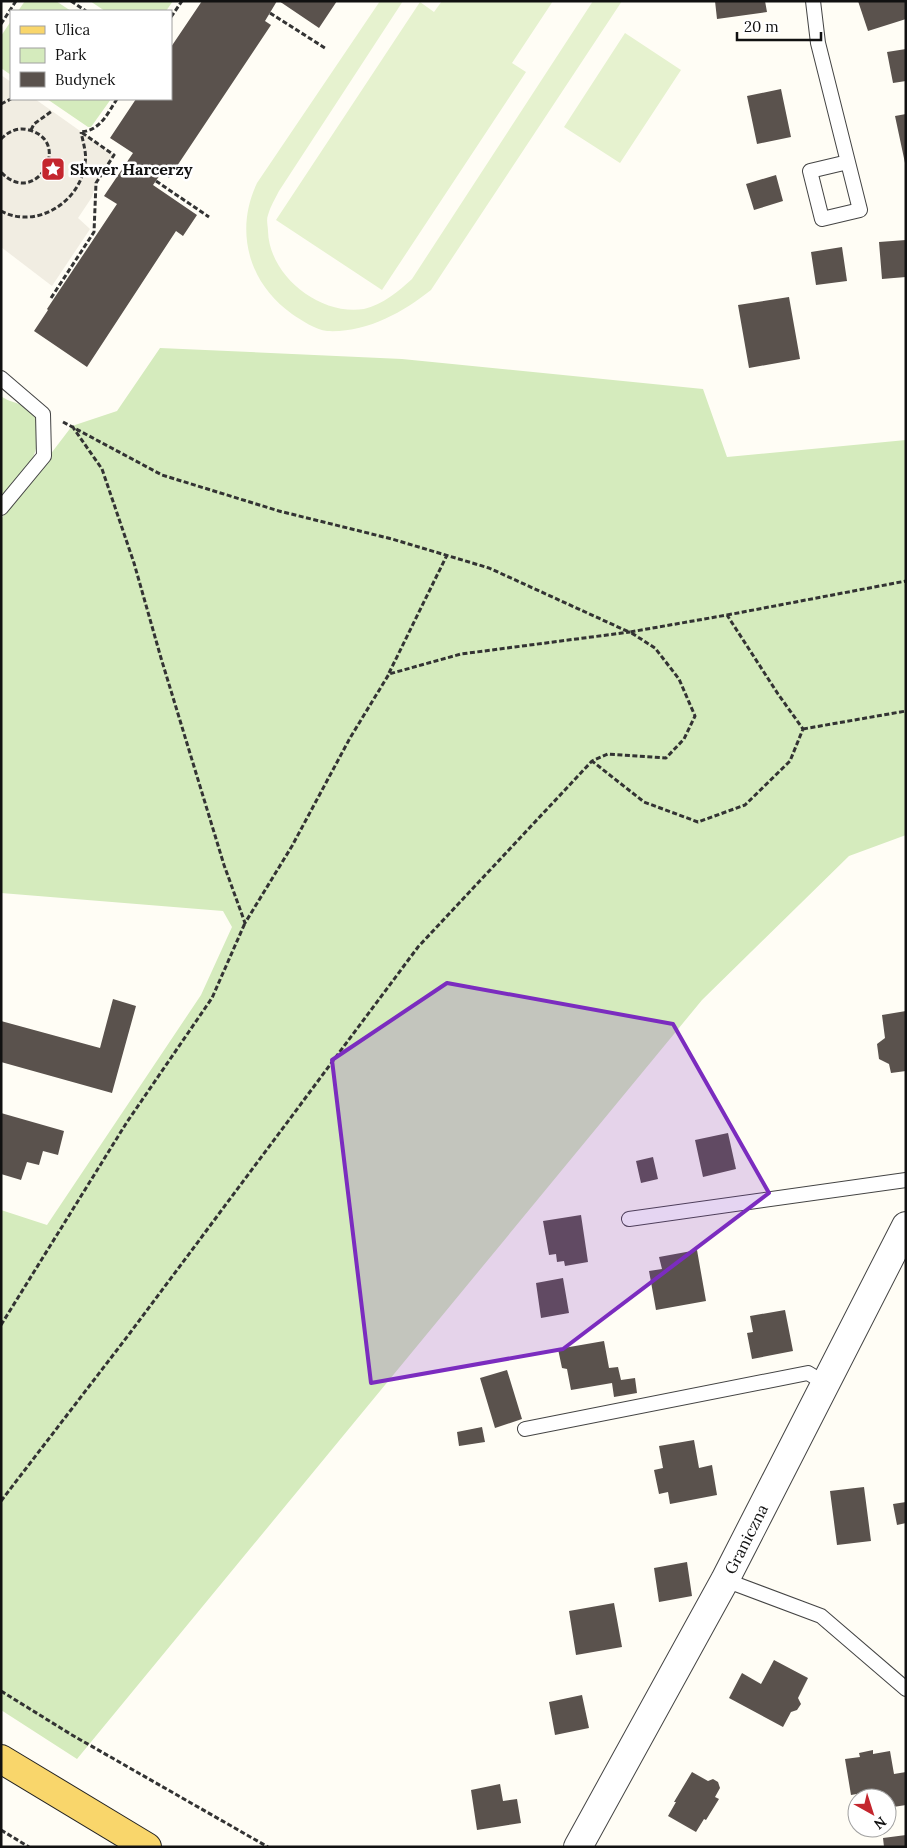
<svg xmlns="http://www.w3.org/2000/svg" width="907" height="1848" font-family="Lora,serif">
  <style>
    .green { fill: #d5ebbd }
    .pitch { fill: #e6f2cf }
    .plaza { fill: #f1ede2 }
    .building { fill: #5a524d }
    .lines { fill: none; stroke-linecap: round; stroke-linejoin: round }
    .service-casing { stroke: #444; stroke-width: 16 }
    .minor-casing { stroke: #444; stroke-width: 30 }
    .primary-casing { stroke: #222; stroke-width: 30 }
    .path { stroke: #333; stroke-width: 3; stroke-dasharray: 5 2.5; stroke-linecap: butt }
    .service { stroke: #fff; stroke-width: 14 }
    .minor { stroke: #fff; stroke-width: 28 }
    .primary { stroke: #f9d66b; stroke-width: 28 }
    .marked { fill: #7b2cbf; fill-opacity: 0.2; stroke: #7b2cbf; stroke-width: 4; stroke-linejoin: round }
    .labels { text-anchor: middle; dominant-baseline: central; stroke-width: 5; stroke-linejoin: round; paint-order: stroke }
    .poi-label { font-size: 16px; font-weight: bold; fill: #111; stroke: #fff; text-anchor: start }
    .street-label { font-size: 16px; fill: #111; stroke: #fff }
  </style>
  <rect width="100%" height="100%" fill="#fffdf5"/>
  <path class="green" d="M25,1H56L71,11H18Z
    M90,1H173L166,11H105Z
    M11,21V75L1,68V36Z
    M47,99H111L91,127H88Z
    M160,348L402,359L703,389L727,457L906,440V835L849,856L702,1000L77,1759L1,1710V1210L47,1225L201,995L232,927L223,911L1,893V519L72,426L117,411Z
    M1,396C11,404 27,403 35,414C37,419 38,425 38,429C39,462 21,477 1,499Z"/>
  <path class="pitch" d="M380,1H403L279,191C275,199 270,207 268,215C266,220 268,226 268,231C269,275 319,316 364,309C382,305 399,291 412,279L593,1H622L431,290C402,313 366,333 327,331C316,330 301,320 292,314C249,284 234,231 257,183Z
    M442,1H553L512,63L526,72L382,290L276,220L420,2L434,12Z
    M625,33L681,70L620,163L564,127Z"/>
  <path class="plaza" d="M1,75L11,82V99H35L114,155L96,183L92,197L78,218L90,229L52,286L1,247Z"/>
  <path class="building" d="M202,1H277L265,21L271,25L169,178L162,172L153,185L197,215L183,236L176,231L87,367L34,331L48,310L47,309L117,204L104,196L133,153L110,138L136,99H171V47Z
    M279,1H337L319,28Z
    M715,1H765L767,12L717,19Z
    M858,1H906V19L868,31Z
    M906,49V81L893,83L887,52Z
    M781,89L791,137L757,144L747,96Z
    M906,114V163H905L895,116Z
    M776,175L783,201L754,210L746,184Z
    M906,240V277L882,279L879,242Z
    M842,247L847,281L816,285L811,252Z
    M789,297L800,359L749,368L738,305Z
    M113,999L136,1006L112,1093L1,1062V1021L100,1048Z
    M906,1011V1071L891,1073L889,1064L879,1059L877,1044L885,1038L882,1015Z
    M1,1113L64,1131L58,1155L43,1151L39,1165L27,1162L21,1180L1,1174Z
    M728,1133L736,1169L703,1177L695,1140Z
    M653,1157L658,1179L641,1183L636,1161Z
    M581,1215L588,1262L565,1266L564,1261L557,1262L556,1254L549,1255L543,1221Z
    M697,1250L706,1301L656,1310L649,1271L662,1269L659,1257Z
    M563,1278L569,1313L541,1318L536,1283Z
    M785,1310L793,1351L752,1359L747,1333L753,1332L750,1316Z
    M604,1341L609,1368L618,1367L621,1380L635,1378L637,1393L614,1397L612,1383L571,1390L567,1369L562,1368L558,1349Z
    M507,1370L522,1419L495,1428L480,1378Z
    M482,1427L485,1442L459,1446L457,1432Z
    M694,1440L699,1468L712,1465L717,1495L670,1504L668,1492L659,1494L654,1470L663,1468L659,1446Z
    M864,1487L871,1541L837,1545L830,1491Z
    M906,1502V1523L897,1525L893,1504Z
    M687,1562L692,1596L659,1602L654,1568Z
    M614,1603L622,1647L576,1655L569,1611Z
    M774,1660L808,1678L798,1698L801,1704L797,1710L791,1712L783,1727L729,1698L742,1673L761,1684Z
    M582,1695L589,1728L555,1735L549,1702Z
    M873,1750V1754L890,1751L894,1774L906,1772V1805L887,1808V1798H869L868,1792L851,1795L845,1759L860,1757L859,1753Z
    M692,1772L708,1781L713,1779L718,1782L720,1788L715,1797L719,1799L706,1820L704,1819L696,1832L668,1816L676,1802H674Z
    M500,1784L503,1801L517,1799L521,1823L477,1830L471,1790Z
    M906,1835V1847H884L883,1838Z"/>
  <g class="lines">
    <g class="service-casing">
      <path id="service" d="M813,1L818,43L860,210L822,219L810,171L848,162
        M1,378L43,414L44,456L1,508
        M629,1219L906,1180
        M525,1429L808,1373L826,1384
        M725,1580L821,1616L906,1689"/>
    </g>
    <g class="minor-casing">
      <path id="minor" d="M578,1847L725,1580L906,1226"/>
    </g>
    <g class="primary-casing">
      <path id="primary" d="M1,1759L147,1847"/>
    </g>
    <path class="path" d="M71,1L86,11
      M270,13L325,48
      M171,17L182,1
      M1,24L16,1
      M1,104L11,99
      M31,130L34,124L52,111
      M1,139C9,131 18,127 29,130C74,142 35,209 1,172
      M156,181L209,217
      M1,211C36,230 81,202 85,163C87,154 83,142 81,132
      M51,298L94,232L96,183L114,155L81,132C101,130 107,114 117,99
      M63,422L162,475L279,511L392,539L489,568L629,632
      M72,426L102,469L134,563L161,658L224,865L245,923L292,846L350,738L389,674L461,654L630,632
      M727,615L906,581
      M389,673L447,555
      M803,729L906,711
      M1,1325L127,1122L212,998L245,923
      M1,1501L130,1333L418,947L592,761L608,754L666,758L684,739L695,716L679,679L655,648L630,632L727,615L778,694L803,729L790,761L745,805L698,822L644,802L592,761
      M1,1691L72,1735L268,1847
      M1,1830L29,1847"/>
    <use href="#service" class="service"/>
    <use href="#minor" class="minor"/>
    <use href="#primary" class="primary"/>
  </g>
  <path class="marked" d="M447,983L673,1024L769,1193L563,1349L371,1383L332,1060Z"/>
  <defs>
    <g id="sight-square" transform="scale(1.25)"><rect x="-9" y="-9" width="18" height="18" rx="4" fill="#c4262e" stroke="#fff"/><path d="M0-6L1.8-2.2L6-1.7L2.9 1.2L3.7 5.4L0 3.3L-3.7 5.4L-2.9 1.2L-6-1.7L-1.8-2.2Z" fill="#fff"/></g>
  </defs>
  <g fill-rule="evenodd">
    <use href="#sight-square" x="53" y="169"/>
  </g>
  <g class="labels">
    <g class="poi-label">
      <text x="70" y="169">Skwer Harcerzy</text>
    </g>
    <g class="street-label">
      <text transform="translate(746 1539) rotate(-63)">Graniczna</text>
    </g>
  </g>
  <rect width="907" height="1848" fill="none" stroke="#111111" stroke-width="5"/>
  <rect x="10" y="10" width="162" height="90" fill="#ffffff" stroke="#a0a0a0"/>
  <rect x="20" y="26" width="25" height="8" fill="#f9d66b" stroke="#a0a0a0"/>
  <text x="55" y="35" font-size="15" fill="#111111">Ulica</text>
  <rect x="20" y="48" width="25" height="15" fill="#d5ebbd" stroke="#a0a0a0"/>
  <text x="55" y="60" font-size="15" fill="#111111">Park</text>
  <rect x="20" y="72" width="25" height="15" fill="#5a524d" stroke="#a0a0a0"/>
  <text x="55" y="85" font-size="15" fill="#111111">Budynek</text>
  <g transform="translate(872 1813) rotate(141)"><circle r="24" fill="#ffffff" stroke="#a0a0a0"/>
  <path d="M0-4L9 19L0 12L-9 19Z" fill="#c4262e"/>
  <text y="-8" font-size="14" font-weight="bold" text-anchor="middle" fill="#111111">N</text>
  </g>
  <path d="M737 32v8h84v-8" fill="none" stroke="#111111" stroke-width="2.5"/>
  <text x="744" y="32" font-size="15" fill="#111111" stroke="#ffffff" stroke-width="4" paint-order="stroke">20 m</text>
</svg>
